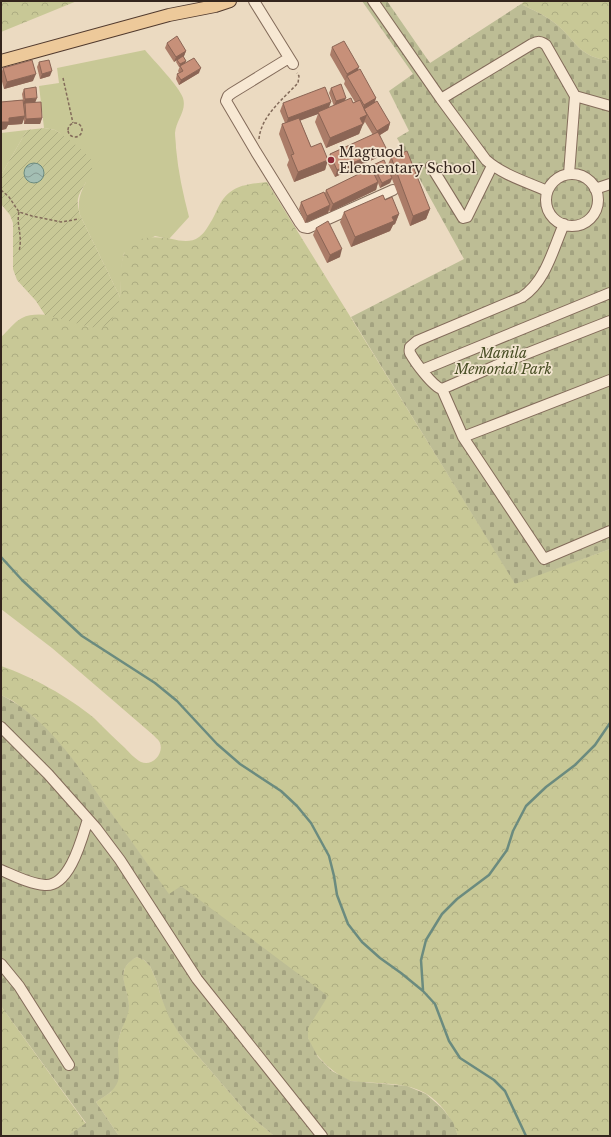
<svg xmlns="http://www.w3.org/2000/svg" width="611" height="1137" font-family="'Libre Baskerville',serif">
  <style>
    .grass { fill: #c8c896 }
    .forest { fill: url(#forest-crowns) }
    .cemetery { fill: url(#cemetery-stones) }
    .garden { fill: url(#garden-furrows) }
    .water { fill: url(#water-waves); stroke: #6b8b7f }
    .lines { fill: none; stroke-linecap: round; stroke-linejoin: round }
    .stream { stroke: #6b8b7f; stroke-width: 2.5 }
    .minor-casing { stroke: #836b5a; stroke-width: 12 }
    .major-casing { stroke: #513a2e; stroke-width: 14 }
    .path { stroke: #836b5a; stroke-width: 1.5; stroke-dasharray: 3 2; stroke-linecap: butt }
    .minor { stroke: #f7e8d3; stroke-width: 10 }
    .major { stroke: #edc99a; stroke-width: 12 }
    .wall { fill: #ab7c68; fill-rule: evenodd }
    .shaded-wall { fill: #8b6555 }
    .building { fill: #c79079; stroke: #8b6555 }
    .poi-dot { fill: #8f2d39; stroke: #f3e5d0; stroke-width: 1.5 }
    .labels { text-anchor: middle; dominant-baseline: central; stroke-width: 3.5; stroke-linejoin: round; paint-order: stroke }
    .poi-label { font-size: 14px; fill: #34251d; stroke: #f3e5d0; text-anchor: start }
    .park-label { font-size: 14px; font-style: italic; fill: #494f25; stroke: #f3e5d0 }
  </style>
  <defs>
    <pattern id="forest-crowns" width="20" height="18" patternUnits="userSpaceOnUse"><rect width="20" height="18" fill="#c8c896"/><path d="M2 6a3 3 0 1 1 6 0M12 15a3 3 0 1 1 6 0" fill="none" stroke="#acac81"/></pattern>
    <pattern id="cemetery-stones" width="16" height="16" patternUnits="userSpaceOnUse"><rect width="16" height="16" fill="#bdbd95"/><path d="M2 7V4a2 2 0 0 1 4 0v3zM10 15v-3a2 2 0 0 1 4 0v3z" fill="#a3a280"/></pattern>
    <pattern id="garden-furrows" width="10" height="10" patternUnits="userSpaceOnUse"><rect width="10" height="10" fill="#c8c896"/><path d="M-1 1l2-2M0 10L10 0M9 11l2-2" fill="none" stroke="#acac81"/></pattern>
    <pattern id="water-waves" width="16" height="10" patternUnits="userSpaceOnUse"><rect width="16" height="10" fill="#a3beb3"/><path d="M0 5q4-4 8 0t8 0" fill="none" stroke="#869a91"/></pattern>
  </defs>
  <rect width="100%" height="100%" fill="#ebdac1"/>
  <path class="grass" d="M145,50C154,61 179,86 183,98C187,111 176,120 175,133C175,137 176,143 176,148C178,171 183,194 189,217L169,239L155,236L124,253L122,263L120,297L80,215C77,202 80,193 86,182L60,133L55,130L44,128L39,86L59,83L57,68Z
    M27,130L1,175V133Z"/>
  <path class="forest" d="M1,1H77L1,32Z
    M525,1H610V61C577,56 578,42 556,24C545,15 533,10 521,4Z
    M267,182L515,583L610,549V1136H458C452,1119 441,1102 425,1093C407,1083 386,1084 366,1082C361,1082 355,1082 351,1081C334,1075 302,1047 308,1027C312,1016 321,1005 327,996L169,895L77,765L56,740L35,718L13,701L1,695V666C31,676 69,697 94,718C104,728 114,738 125,748C129,752 135,759 141,762C152,767 164,754 160,743C159,740 154,736 152,734L52,648L1,609V337C8,331 14,322 22,318C40,309 71,320 89,327L120,297C121,284 119,267 124,254C132,235 156,236 172,239C181,241 191,243 199,237C205,233 208,226 212,220C215,215 217,209 220,204C231,185 247,184 267,182Z
    M137,957L144,960L150,966L157,982L161,997L180,1035L247,1113L274,1136H119L96,1102L111,1092L118,1067L117,1051L119,1037L129,1007L127,995L124,984L123,976L125,967L131,960Z
    M1,1006L86,1124L67,1136H1Z"/>
  <path class="cemetery" d="M362,1H387L430,63L521,4C533,10 545,15 556,24C578,42 577,56 610,61V549L515,584L351,317L464,259L397,138L409,131L389,91L413,74Z
    M1,695C48,718 78,766 107,807C128,836 148,865 169,894L181,886L328,996L308,1028V1038L318,1057L332,1071L351,1081L407,1086L426,1094L442,1108L453,1122L458,1136H274L247,1113L180,1035L169,1017L161,997L157,982L150,966L144,960L137,957C113,969 128,987 129,1006C129,1017 121,1027 119,1038C116,1051 121,1071 118,1081C115,1091 104,1097 96,1102L119,1136H67L86,1123L1,1006Z"/>
  <path class="garden" d="M44,128L55,130L60,133C69,140 81,148 89,157C100,170 80,186 78,199C77,205 79,209 80,215L120,297L116,312L109,323L101,328L89,327L62,319L45,315L36,301L17,280L13,269V223L10,215L1,204V175L27,130Z"/>
  <path class="water" d="M24 173a10 10 0 1 1 20 0a10 10 0 1 1-20 0Z"/>
  <g class="lines">
    <path class="stream" d="M1,557L22,580L82,636L155,683L177,701L217,744L240,764L281,791L297,806L311,823L329,856L334,876L337,895L348,924L362,942L380,958L401,973L423,991L435,1004L449,1041L460,1058L494,1080L505,1091L526,1136
      M423,990L421,960L426,940L442,914L457,899L489,875L507,850L513,831L526,806L546,787L575,765L595,745L610,723"/>
    <g class="minor-casing">
      <path id="minor" d="M254,1L293,64
        M373,1L441,99L486,160C503,175 527,182 547,191
        M289,58L232,93L228,96L226,101L256,152L300,223L303,227L308,228L393,190
        M575,96L610,106
        M441,99L532,44C538,41 541,41 546,45L575,96L569,174
        M431,166L463,218L467,217L492,166
        M546 200a26 26 0 1 1 52 0a26 26 0 1 1-52 0Z
        M595,189L610,184
        M564,224C553,249 546,281 522,297L417,341L410,347C410,350 409,350 410,353C415,362 433,387 442,389L495,366L610,321
        M422,370L610,293
        M442,389L463,437L544,559L610,531
        M463,437L610,380
        M1,727L48,774L96,828L120,860L197,979L322,1136
        M1,870C15,876 30,884 45,885C70,887 82,838 88,819
        M1,964L19,986L69,1065"/>
    </g>
    <g class="major-casing">
      <path id="major" d="M1,61L169,15L215,6L230,1"/>
    </g>
    <path class="path" d="M63,78L73,123
      M68 130a7 7 0 1 1 14 0a7 7 0 1 1-14 0Z
      M259,139C261,116 283,99 298,83L299,76L297,73
      M1,190L9,197L19,212L32,216L61,222L79,219
      M19,212C16,226 23,235 19,251"/>
    <use href="#minor" class="minor"/>
    <use href="#major" class="major"/>
  </g>
  <path class="wall" d="M167,43L186,51L184,56L183,57L186,61L185,63L179,67L176,62L177,60L174,62L165,48Z
    M332,47L358,70L376,98L375,102L390,123L388,130L380,135L383,155L335,177L327,162L325,170L294,182L287,165L289,160L279,134L282,124L285,123L280,111L283,103L329,108L334,106L329,93L331,88L345,101L353,103L355,102L344,84L345,81L330,55ZM318,114L315,122L326,148L359,134L362,126L363,125L365,122L373,135L330,154L328,160L311,147L300,120Z
    M39,62L50,76L40,79L37,67Z
    M180,66L199,73L179,85L176,79L177,74L179,73L178,71Z
    M3,68L33,81L4,89L1,78V74Z
    M24,89L35,102L42,118L40,124H24V118L22,124L8,125L6,129L1,130V102L23,100L22,94Z
    M391,157L430,209L426,219L410,226L392,179L390,183L380,188L378,183L376,190L330,212L329,210L328,213L305,223L299,209L301,202L325,193L326,190L372,169L373,165L387,167Z
    M385,200L399,214L395,224L393,225L390,231L351,247L340,222L344,212Z
    M316,228L340,257L327,263L313,235Z"/>
  <path class="shaded-wall" d="M186,51L184,56L174,62L176,57Z
    M186,61L185,63L179,67L180,64Z
    M359,67L356,75L347,76L345,81L347,74Z
    M201,68L199,73L179,85L181,80Z
    M52,71L50,76L40,79L42,74Z
    M36,74L33,81L4,89L7,82Z
    M37,98L35,103L23,104L25,99Z
    M346,98L344,103L334,106L336,101Z
    M376,98L373,106L361,113L364,105Z
    M331,102L328,110L318,112V114L286,126L288,118Z
    M367,115L359,134L326,148L330,138L360,118Z
    M25,116L22,124L8,125L6,129L1,130V122L9,118Z
    M42,118L40,124H24L26,119Z
    M390,123L388,130L375,138L377,131Z
    M386,148L383,155L335,177L337,170Z
    M328,160L325,170L294,182L298,172Z
    M392,178L390,183L380,188L382,183Z
    M378,182L376,190L330,212L333,204Z
    M330,205L328,213L305,223L307,216Z
    M430,209L426,219L410,226L413,216Z
    M399,214L395,224L393,225L390,231L351,247L355,237L392,217Z
    M342,249L340,257L327,263L330,255Z"/>
  <path class="building" d="M177,36L186,51L176,57L167,43Z
    M344,41L359,67L347,74L332,47Z
    M183,56L186,61L180,64L177,60Z
    M194,58L201,68L181,80L177,74L183,71L180,66Z
    M32,60L36,74L7,82L3,68Z
    M49,60L52,71L42,74L39,62Z
    M360,69L376,98L364,105L347,76Z
    M341,84L346,98L336,101L331,88Z
    M36,87L37,98L25,99L24,89Z
    M325,87L331,102L288,118L283,103Z
    M351,98L353,103L360,100L367,115L360,118L363,124L330,138L318,112Z
    M23,100L25,116L9,118V122H1V102Z
    M377,101L390,123L377,131L364,109Z
    M41,102L42,118L26,119L25,103Z
    M299,118L311,147L321,143L328,160L298,172L291,155L294,154L282,124Z
    M378,132L386,148L337,170L330,154Z
    M407,151L430,209L413,216L391,157Z
    M384,160L392,178L382,183L373,165Z
    M371,168L378,182L333,204L326,190Z
    M324,192L330,205L307,216L301,202Z
    M383,195L385,200L392,197L399,214L392,217L394,221L355,237L344,212Z
    M328,221L342,249L330,255L316,228Z"/>
  <circle class="poi-dot" cx="331" cy="160" r="4"/>
  <g class="labels">
    <g class="poi-label">
      <text x="339" y="152">Magtuod<tspan x="339" dy="16">Elementary School</tspan></text>
    </g>
    <g class="park-label">
      <text x="503" y="353">Manila<tspan x="503" dy="16">Memorial Park</tspan></text>
    </g>
  </g>
  <rect width="611" height="1137" fill="none" stroke="#34251d" stroke-width="4"/>
</svg>
